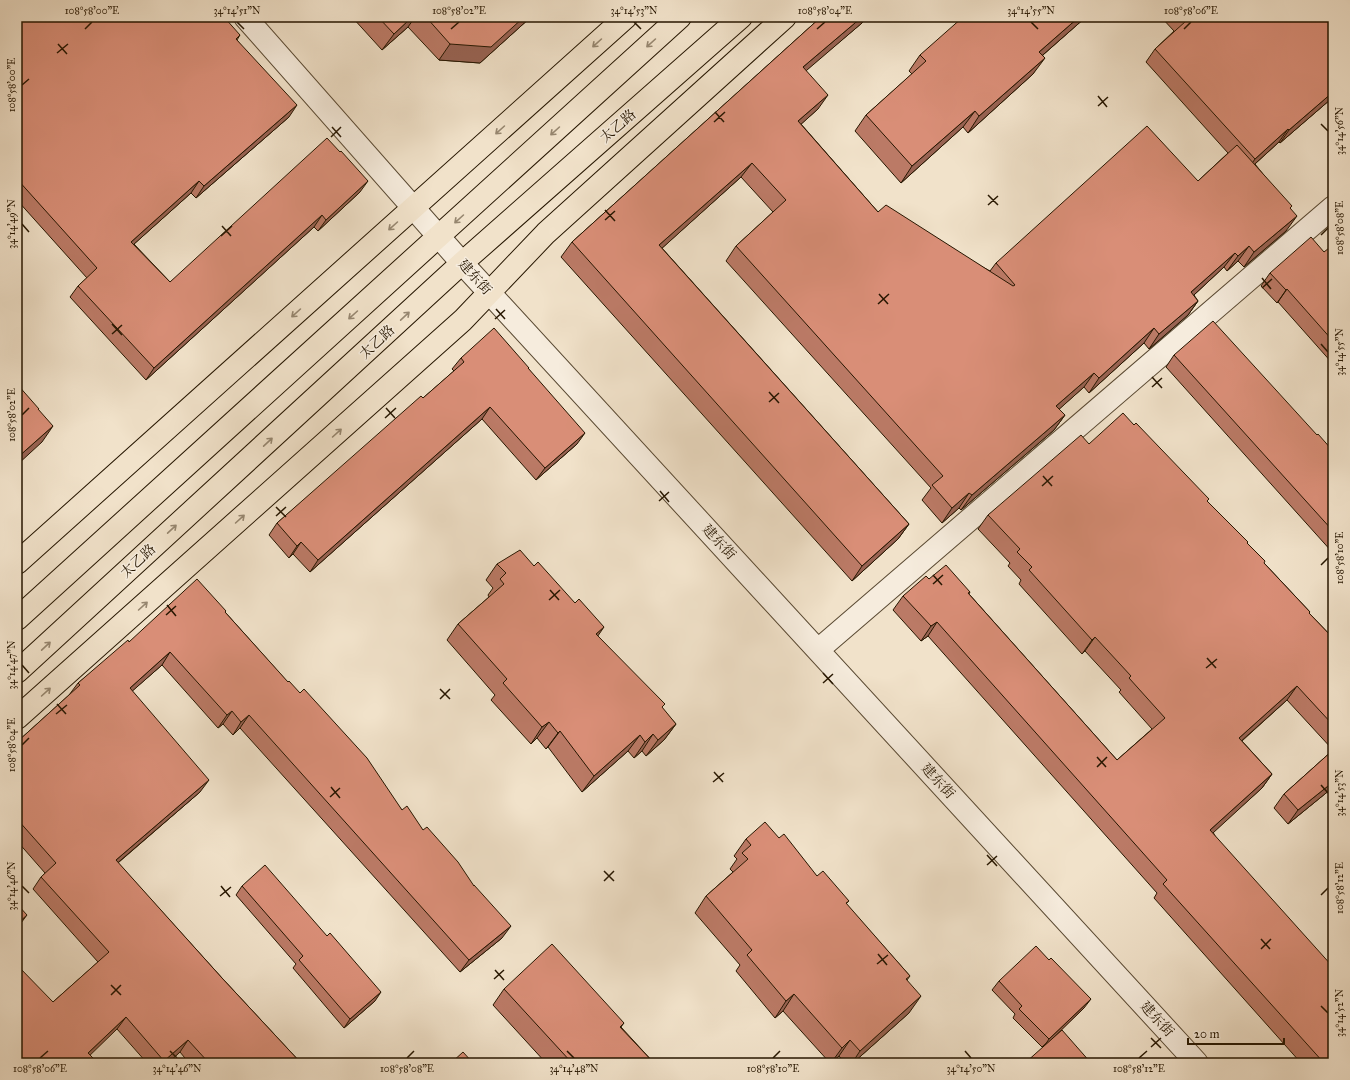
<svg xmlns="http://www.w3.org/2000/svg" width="1350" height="1080" font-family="'IM FELL Great Primer','Noto Serif SC',serif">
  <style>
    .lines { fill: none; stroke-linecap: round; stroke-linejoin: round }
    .minor-casing { stroke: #594932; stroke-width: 24 }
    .major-casing { stroke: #261600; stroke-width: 24 }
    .minor { stroke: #f6ecdd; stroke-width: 22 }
    .major { stroke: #f1e2ca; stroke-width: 22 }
    .wall { fill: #bb7a66; stroke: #261600 }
    .shaded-wall { fill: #986353; stroke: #261600 }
    .building { fill: #d98e77; stroke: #261600 }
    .oneway { stroke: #96866f }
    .ticks { fill: none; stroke: #261600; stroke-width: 1.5 }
    .labels { text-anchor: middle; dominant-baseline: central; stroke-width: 3; stroke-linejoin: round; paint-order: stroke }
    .street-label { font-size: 14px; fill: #261600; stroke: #f6ecdd }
    .neatline { fill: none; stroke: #261600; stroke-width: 1.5 }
    .ticks-label { font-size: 10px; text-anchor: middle; fill: #261600 }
  </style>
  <rect width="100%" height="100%" fill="#f1e2ca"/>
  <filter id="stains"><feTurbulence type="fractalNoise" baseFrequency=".005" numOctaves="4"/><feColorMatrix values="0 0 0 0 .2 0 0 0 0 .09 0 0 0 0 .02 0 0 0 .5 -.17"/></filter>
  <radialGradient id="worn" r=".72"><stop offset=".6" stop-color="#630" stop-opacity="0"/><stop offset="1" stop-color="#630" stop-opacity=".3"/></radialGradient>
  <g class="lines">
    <g class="minor-casing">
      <path id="minor" d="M245,17L462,263L1197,1063
        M818,650L1333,207"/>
    </g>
    <g class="major-casing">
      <path id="major" d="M17,563L626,17
        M17,619L680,17
        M17,672L462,263L741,17
        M17,718L463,320L546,233L785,17"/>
    </g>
    <use href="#minor" class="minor"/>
    <use href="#major" class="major"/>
  </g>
  <path class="wall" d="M17,17L240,35L237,40L289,117L196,198L191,193L134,244L170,282L360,192L318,231L314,227L146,380L70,297L78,286L87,278L17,200Z
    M352,17H531L480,63L439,60L408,27L382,50Z
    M821,17H866L862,23L806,70L818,109L801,124L878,212L990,271L996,263L1198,181L1228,153L1146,62L1155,49L1174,31L1161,17H1333V101L1331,99L1280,143L1279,142L1255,164L1290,208L1286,231L1244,267L1238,261L1227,271L1224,267L1194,295L1198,301L1188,315L1149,349L1144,343L1089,393L1084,387L1059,409L1065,415L1054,430L961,510L959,508L942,523L922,500L931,488L726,261L736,246L773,212L741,177L662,248L909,524L898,539L852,581L561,257L572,242Z
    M1086,17L1043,55L1033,74L968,133L963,127L901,183L855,131L866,115L912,74L909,71L920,55Z
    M1324,252L1333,253V364L1278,302L1277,303L1261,286L1270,273Z
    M1174,355L1317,435L1333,451V553L1166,367Z
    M461,358L528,368L577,444L536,480L482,419L310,572L293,554L289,558L269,535L277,523L423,398L454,371L452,369Z
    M1134,425L1247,543L1264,563L1310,612L1309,613L1333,638V750L1287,700L1242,741L1272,774L1262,788L1213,832L1333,1063H1301L1154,898L1157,893L928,636L921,641L893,610L903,596L929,579L970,592L969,594L1117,760L1152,729L1119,692L1121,690L1085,651L1082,654L1019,584L1021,580L1008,566L1010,563L978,529L988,515L1089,444Z
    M497,564L534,566L598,636L676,724L664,740L646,756L642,751L634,758L628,751L582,792L548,747L546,749L537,738L531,744L491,700L495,695L447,640L458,624L489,597L488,595L493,588L486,580Z
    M225,612L402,810L423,830L502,938L460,972L240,728L233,735L223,724L218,728L162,665L132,691L200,792L118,863L222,978L301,1063H189L180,1052L168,1063H147L117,1029L17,1063L53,1002L98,962L33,889L41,877L45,873L17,841V742L69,695L78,683L129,642Z
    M1333,750V792L1331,789L1288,824L1274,808L1284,794Z
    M779,838L817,876L849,901L846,904L910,976L907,980L909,1013L853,1063H845L839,1056L832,1063H830L783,1011L775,1018L736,971L740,965L695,913L706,896L733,872L730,869L737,859L734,856L746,839Z
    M242,886L375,1001L344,1028L293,968L296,964L236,895Z
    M999,981L1084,1008L1042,1047L1013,1018L1015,1014L992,990Z
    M504,989L624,1023L621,1027L654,1063H546L493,1005Z"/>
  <path class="shaded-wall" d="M412,17H415L408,27L382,50L394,34Z
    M524,17H531L480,63L439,60L450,44Z
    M862,17H866L862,23L793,82L803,67Z
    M1079,17H1086L1028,68L1039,52Z
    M1045,58L1033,74L968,133L979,116Z
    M1333,92V97L1331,99L1280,143L1289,130Z
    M828,95L818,109L788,136L798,121Z
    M297,105L289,117L196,198L204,186Z
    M975,111L963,127L901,183L912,166Z
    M1288,129L1279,142L1246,172L1255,159Z
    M752,163L741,177L649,260L659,245Z
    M199,181L191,193L123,254L131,242Z
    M368,181L360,192L318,231L326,220Z
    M322,215L314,227L146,380L154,368Z
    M1297,216L1286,231L1244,267L1254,252Z
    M1249,246L1238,261L1227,271L1238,256Z
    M1235,253L1224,267L1181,307L1191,292Z
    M1287,289L1278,302L1277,303L1286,290Z
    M1198,301L1188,315L1149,349L1159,334Z
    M1154,328L1144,343L1089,393L1099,378Z
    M1094,373L1084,387L1046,421L1056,406Z
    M490,407L482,419L310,572L318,560Z
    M1065,415L1054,430L961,510L972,495Z
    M53,426L42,442L17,465V458Z
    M585,433L577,444L536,480L545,468Z
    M969,493L959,508L942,523L952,508Z
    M909,524L898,539L852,581L862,566Z
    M301,542L293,554L289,558L297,546Z
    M937,622L928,636L921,641L931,626Z
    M604,627L593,643L596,634Z
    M1095,637L1085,651L1082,654L1092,640Z
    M170,652L162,665L121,701L130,688Z
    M1297,686L1287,700L1229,752L1239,738Z
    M232,711L223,724L218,728L227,715Z
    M249,715L240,728L233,735L241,722Z
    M549,722L537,738L531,744L542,727Z
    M676,724L664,740L646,756L658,740Z
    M560,731L548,747L546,749L558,733Z
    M653,734L642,751L634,758L645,742Z
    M640,735L628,751L582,792L594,776Z
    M1272,774L1262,788L1201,844L1210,830Z
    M209,780L200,792L107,872L116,860Z
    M1333,782V786L1331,789L1288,824L1298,810Z
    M27,915L18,927L17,928V924Z
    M511,926L502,938L460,972L469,960Z
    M381,992L375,1001L344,1028L350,1019Z
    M794,994L783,1011L775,1018L786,1001Z
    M921,996L909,1013L853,1063H852L860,1051Z
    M1091,999L1084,1008L1043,1048L1049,1039Z
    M126,1017L117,1029L82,1063L88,1053Z
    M188,1040L180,1052L168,1063H163L164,1061Z
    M850,1040L839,1056L831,1063L842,1048Z"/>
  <path class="building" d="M17,17H224L240,35L236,39L297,105L204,186L199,181L131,242L170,282L327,138L340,152L341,151L368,181L326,220L322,215L154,368L78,286L97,268L17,179Z
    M378,17H412L394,34Z
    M426,17H524L491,47L450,44Z
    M821,17H862L803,67L828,95L798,121L878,212L886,205L1013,286L1015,285L996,263L1147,126L1198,181L1237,145L1292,206L1290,208L1297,216L1254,252L1249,246L1238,256L1235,253L1191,292L1198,301L1159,334L1154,328L1099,378L1094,373L1056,406L1065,415L972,495L969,493L952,508L932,485L943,476L736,246L786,200L752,163L659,245L909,524L862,566L572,242Z
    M963,17H1079L1039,52L1045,58L979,116L975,111L912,166L866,115L926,61L920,55Z
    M1182,17H1333V92L1289,130L1288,129L1255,159L1155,49L1186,21Z
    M1311,237L1324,252L1329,248L1333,253V341L1287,289L1286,290L1270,273Z
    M1213,321L1317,435L1318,434L1333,451V531L1174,355Z
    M494,328L529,368H528L585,433L545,468L490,407L318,560L301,542L297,546L277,523L421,396L423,398L464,362L461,358Z
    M17,384L39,409H38L53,426L17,458Z
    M1123,413L1134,425L1136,423L1209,499L1207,501L1248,542L1247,543L1265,561L1264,563L1310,612L1309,613L1333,638V725L1297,686L1239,738L1272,774L1210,830L1333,967V1063H1324L1163,884L1167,880L937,622L931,626L903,596L926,576L929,579L946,565L970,592L968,593L1117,760L1165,718L1129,678L1131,676L1095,637L1092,640L1029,570L1032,567L1017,552L1020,549L988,515L1081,435L1089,444Z
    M520,550L534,566L538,562L575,603L579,599L604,627L596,634L665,704L662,707L676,724L658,740L653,734L645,742L640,735L594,776L560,731L558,733L549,722L542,727L503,683L507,679L458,624L504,584L500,579L506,573L497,564Z
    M197,579L226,611L225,612L288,682L289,681L300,693L304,689L367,758L402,810L407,806L423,830L427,827L458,862L474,886V885L511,926L469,960L249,715L241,722L232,711L227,715L170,652L130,688L209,780L116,860L222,978L301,1063H209L188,1040L164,1061L126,1017L88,1053L98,1063H17V965L53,1002L109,952L41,877L56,863L17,819V742L80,685L78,683L128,640L129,642Z
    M1333,750V782L1298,810L1284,794Z
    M765,822L779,838L784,834L817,876L823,871L849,901L846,903L910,976L906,979L921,996L860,1051L850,1040L842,1048L794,994L786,1001L747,955L752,950L706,896L748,859L742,853L751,845L746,839Z
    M265,865L327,936L330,933L381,992L350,1019L299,960L303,956L242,886Z
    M17,904L27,915L17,924Z
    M552,944L624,1023L620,1027L654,1063H572L504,989Z
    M1036,946L1049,960L1051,958L1091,999L1049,1039L1019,1009L1022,1006L999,981Z
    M1062,1030L1091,1063H1025Z
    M463,1052L473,1063H451Z
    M1167,1060L1169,1063H1164Z"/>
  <defs><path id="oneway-shaft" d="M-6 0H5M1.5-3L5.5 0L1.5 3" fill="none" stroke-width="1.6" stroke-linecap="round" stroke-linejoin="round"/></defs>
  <g class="oneway">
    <use href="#oneway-shaft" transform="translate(597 43) rotate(138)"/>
    <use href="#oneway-shaft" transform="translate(651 43) rotate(138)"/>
    <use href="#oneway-shaft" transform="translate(500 130) rotate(138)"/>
    <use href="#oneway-shaft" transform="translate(555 131) rotate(138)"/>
    <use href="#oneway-shaft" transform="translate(459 219) rotate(138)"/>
    <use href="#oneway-shaft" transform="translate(393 226) rotate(138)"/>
    <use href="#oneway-shaft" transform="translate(296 313) rotate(138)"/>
    <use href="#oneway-shaft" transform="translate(353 315) rotate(138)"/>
    <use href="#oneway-shaft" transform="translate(405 316) rotate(-43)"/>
    <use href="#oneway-shaft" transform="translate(337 433) rotate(-42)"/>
    <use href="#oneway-shaft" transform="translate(268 442) rotate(-43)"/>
    <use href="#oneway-shaft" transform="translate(240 519) rotate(-42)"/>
    <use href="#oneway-shaft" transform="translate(172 529) rotate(-43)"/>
    <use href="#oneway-shaft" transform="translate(143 606) rotate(-42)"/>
    <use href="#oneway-shaft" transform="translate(46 646) rotate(-43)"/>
    <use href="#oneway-shaft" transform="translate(46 692) rotate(-42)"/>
  </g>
  <path class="ticks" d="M237,22L244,29M634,22L641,29M1031,22L1038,29M85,29L92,22M451,29L459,22M817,29L825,22M1184,29L1191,22M58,44L67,54M57,53L68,44M22,85L29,79M1098,96L1107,107M1098,106L1108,97M715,112L724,122M714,122L725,112M1321,124L1328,131M332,127L341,137M331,137L341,127M988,195L998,205M988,205L998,196M605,210L615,221M605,220L615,211M22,224L29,232M222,226L231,236M1321,235L1328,228M221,236L232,226M1262,278L1271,289M1262,288L1272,279M879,294L888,304M878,304L889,294M496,309L505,319M495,319L505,310M112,324L122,335M112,334L122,325M1321,344L1328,352M1152,377L1162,388M1152,387L1162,378M769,392L779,403M769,402L779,393M386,408L395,418M22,415L29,408M385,418L396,408M1043,476L1052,486M1042,486L1053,476M660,491L669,502M659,501L669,492M276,507L286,517M276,516L286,507M1321,565L1328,558M933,575L942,585M933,584L943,575M550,590L559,600M549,600L560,590M167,605L176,616M166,615L176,606M1207,658L1216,668M22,665L29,673M1206,668L1217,659M823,673L833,684M823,683L833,674M440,689L450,699M440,699L450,689M57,704L66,714M56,714L67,705M22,745L29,738M1097,757L1106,767M1097,767L1107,757M714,772L723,782M713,782L724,773M1321,785L1328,793M331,787L340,798M330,797L340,788M987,855L997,866M987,865L997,856M604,871L614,881M604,881L614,871M22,886L29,893M221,886L230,897M1321,895L1328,888M220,896L231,887M1261,939L1270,949M1261,949L1271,939M878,954L887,965M877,964L888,955M495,970L504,980M494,979L504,970M111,985L121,995M111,995L121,985M1321,1006L1328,1013M1151,1038L1161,1048M1151,1047L1161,1038M170,1051L177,1058M567,1051L574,1058M965,1051L971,1058M40,1058L48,1051M407,1058L414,1051M773,1058L780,1051M1139,1058L1147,1051"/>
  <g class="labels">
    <g class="street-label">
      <text transform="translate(618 126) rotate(-41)">太乙路</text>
      <text transform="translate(475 277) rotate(48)">建东街</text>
      <text transform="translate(377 342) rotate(-43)">太乙路</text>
      <text transform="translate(719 542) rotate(47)">建东街</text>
      <text transform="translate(138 561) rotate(-43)">太乙路</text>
      <text transform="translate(938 781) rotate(47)">建东街</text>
      <text transform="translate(1157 1019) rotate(47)">建东街</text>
    </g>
  </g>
  <rect width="1350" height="1080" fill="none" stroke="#f1e2ca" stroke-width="44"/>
  <path d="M1188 1038v6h96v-6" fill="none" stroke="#261600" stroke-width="2"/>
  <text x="1194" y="1038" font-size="12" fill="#261600" stroke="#f6ecdd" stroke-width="3" paint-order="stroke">20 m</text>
  <rect x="22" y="22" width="1306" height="1036" class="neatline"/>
  <g class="ticks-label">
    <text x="92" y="14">108°58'00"E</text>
    <text x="237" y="14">34°14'51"N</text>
    <text x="459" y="14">108°58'02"E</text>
    <text x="634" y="14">34°14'53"N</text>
    <text x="825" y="14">108°58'04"E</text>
    <text x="1031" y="14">34°14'55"N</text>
    <text x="1191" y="14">108°58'06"E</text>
    <text transform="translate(11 85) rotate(-90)" y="4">108°58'00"E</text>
    <text transform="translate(1339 131) rotate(-90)" y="4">34°14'56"N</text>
    <text transform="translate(11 224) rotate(-90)" y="4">34°14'49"N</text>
    <text transform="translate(1339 228) rotate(-90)" y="4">108°58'08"E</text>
    <text transform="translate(1339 352) rotate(-90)" y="4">34°14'55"N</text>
    <text transform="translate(11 415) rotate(-90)" y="4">108°58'02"E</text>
    <text transform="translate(1339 558) rotate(-90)" y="4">108°58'10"E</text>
    <text transform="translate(11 665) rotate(-90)" y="4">34°14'47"N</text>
    <text transform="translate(11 745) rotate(-90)" y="4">108°58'04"E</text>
    <text transform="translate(1339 793) rotate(-90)" y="4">34°14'53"N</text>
    <text transform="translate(11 886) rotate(-90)" y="4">34°14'46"N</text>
    <text transform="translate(1339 888) rotate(-90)" y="4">108°58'12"E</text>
    <text transform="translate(1339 1013) rotate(-90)" y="4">34°14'52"N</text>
    <text x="40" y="1072">108°58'06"E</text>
    <text x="177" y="1072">34°14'46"N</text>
    <text x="407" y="1072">108°58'08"E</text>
    <text x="574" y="1072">34°14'48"N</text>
    <text x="773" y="1072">108°58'10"E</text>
    <text x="971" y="1072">34°14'50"N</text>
    <text x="1139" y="1072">108°58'12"E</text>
  </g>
  <rect width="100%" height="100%" filter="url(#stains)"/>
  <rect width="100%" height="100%" fill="url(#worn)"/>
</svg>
